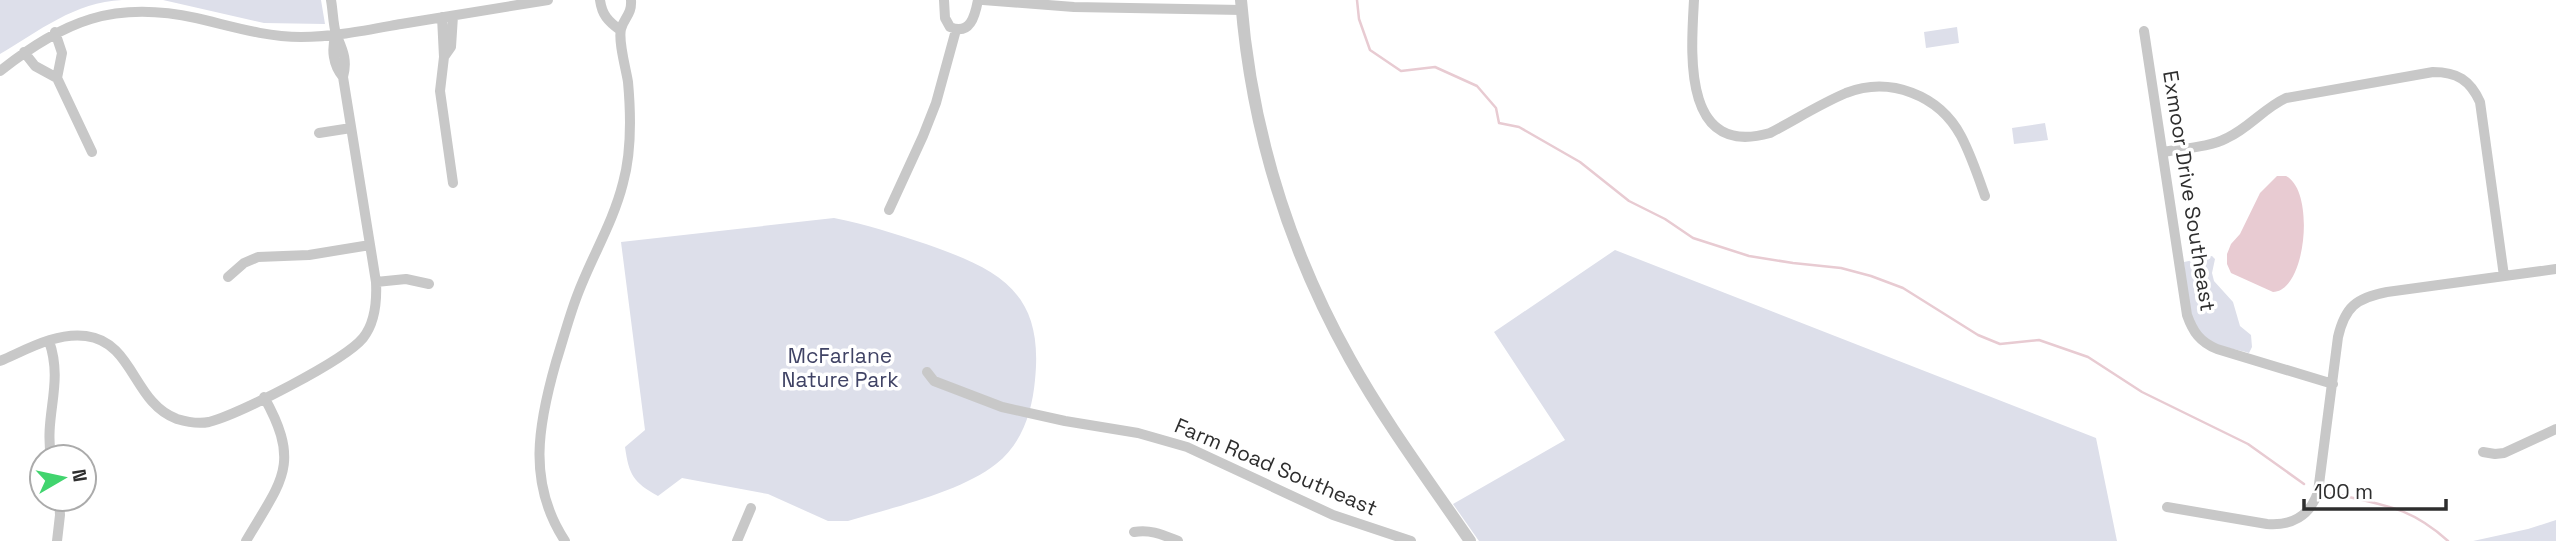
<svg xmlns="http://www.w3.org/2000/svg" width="2556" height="541" font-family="'Space Grotesk',sans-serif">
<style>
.green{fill:#dddfea}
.water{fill:#e8cbd2}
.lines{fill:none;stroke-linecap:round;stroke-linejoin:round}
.stream{stroke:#e8cbd2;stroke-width:2.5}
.minor{stroke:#c8c8c8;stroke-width:10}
.tertiary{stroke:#c8c8c8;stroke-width:12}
.labels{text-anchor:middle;stroke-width:7;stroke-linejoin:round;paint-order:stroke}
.street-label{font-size:21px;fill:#2e2e2e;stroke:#fff}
.park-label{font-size:21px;fill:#404365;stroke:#fff}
</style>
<rect width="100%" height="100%" fill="#fff"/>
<path class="green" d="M0,0H122C75,2 39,31 0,54Z
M163,0H321L325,24L264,23Z
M1957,27L1959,43L1926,48L1924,32Z
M2045,123L2048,140L2014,144L2012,128Z
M834,218C866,224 895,234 926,244C1000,270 1044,292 1035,380C1032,412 1022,444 996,464C961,492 891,508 848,521H828L768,494L682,478L658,496C633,482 629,475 625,447L645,430L621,242Z
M1615,250L2096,438L2117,541H1479L1453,504L1565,440L1494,332Z
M2212,256L2215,259L2212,273L2214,281L2233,302L2240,326L2251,335L2252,347L2249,353C2236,349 2218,347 2207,339C2187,327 2186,283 2184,262Z
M2556,520V541H2473L2528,529Z"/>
<path class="water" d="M2277,176H2286C2316,191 2306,292 2273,292L2231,273L2227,264V254L2231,244L2240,234L2260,193Z"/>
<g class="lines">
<path class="stream" d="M1357,0L1359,19L1370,50L1401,71L1435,67L1477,86L1496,108L1499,123L1519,127L1580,162L1629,201L1665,219L1693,238L1749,256L1793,263L1841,268L1871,276L1903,288L1978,335L2000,344L2039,340L2088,357L2142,392L2248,444L2304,484
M2331,493C2381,505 2408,505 2448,541"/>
<path class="minor" d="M600,0C602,15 608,21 620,30
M944,0L945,18L950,27C970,36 975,16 978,0
M983,0L1074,7L1242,10
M1694,0C1691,54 1682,158 1770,133C1795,120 1820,104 1846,93C1890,76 1939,95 1961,136C1971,155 1978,176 1985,196
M442,17L444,57L440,91L453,183
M2144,31L2187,315C2193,332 2200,342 2217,349L2333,384
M55,32L62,53L57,78
M336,35C331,49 333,65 343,77
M24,52L35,66L57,78L92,152
M444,57L451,47L453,16
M0,71C64,21 113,0 196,18C231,26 265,37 301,37C334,37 368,30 401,24C450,16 499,8 548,0
M319,133L351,128
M2163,152C2184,148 2208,148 2227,138C2249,128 2264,108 2286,98L2433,72C2457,72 2470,80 2480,102L2504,276
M889,210L923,136L936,103L956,30
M228,277L244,263L258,257L309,255L370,245
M376,282L406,279L429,284
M49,341C64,384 44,414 51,457
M0,361C26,350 56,332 86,336C134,342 133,403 177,419C187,422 199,424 209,422C239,414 344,361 363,338C375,323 377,302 376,282L343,77C348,59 342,49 336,34C333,24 333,11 331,0
M927,372L934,381L1002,407L1065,421L1138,433L1187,447L1333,515L1411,541
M2483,452L2495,454L2504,453L2556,429
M2167,507L2267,524C2291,526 2310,516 2318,492L2338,337C2345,307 2356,298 2387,292L2556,269
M1134,532C1151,529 1163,535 1178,541
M57,541L60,515L59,499
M246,541C281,481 302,465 264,397
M565,541C527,483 538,425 556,362C563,340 569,317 577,296C591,258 613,223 623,183C632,151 631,115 628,82C626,69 618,41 621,29C624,17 632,15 631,0
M737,541L751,508"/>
<path class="tertiary" d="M1241,0C1251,127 1288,248 1350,359C1385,422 1429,481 1470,541"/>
</g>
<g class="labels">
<g class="street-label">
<text transform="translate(2189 191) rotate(81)" y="7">Exmoor Drive Southeast</text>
<text transform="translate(1276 467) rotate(23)" y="7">Farm Road Southeast</text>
</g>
<g class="park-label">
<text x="840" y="363">McFarlane<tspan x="840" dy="24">Nature Park</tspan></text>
</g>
</g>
<g transform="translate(63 478) rotate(81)"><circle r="33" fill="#ffffff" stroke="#ababab" stroke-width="2"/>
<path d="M0-5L12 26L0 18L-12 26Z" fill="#41d46e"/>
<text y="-10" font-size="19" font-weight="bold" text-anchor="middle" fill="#2e2e2e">N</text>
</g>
<path d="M2304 499v10h142v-10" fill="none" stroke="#2e2e2e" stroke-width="3.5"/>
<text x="2314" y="499" font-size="21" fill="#2e2e2e" stroke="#ffffff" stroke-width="5" paint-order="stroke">100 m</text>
</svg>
